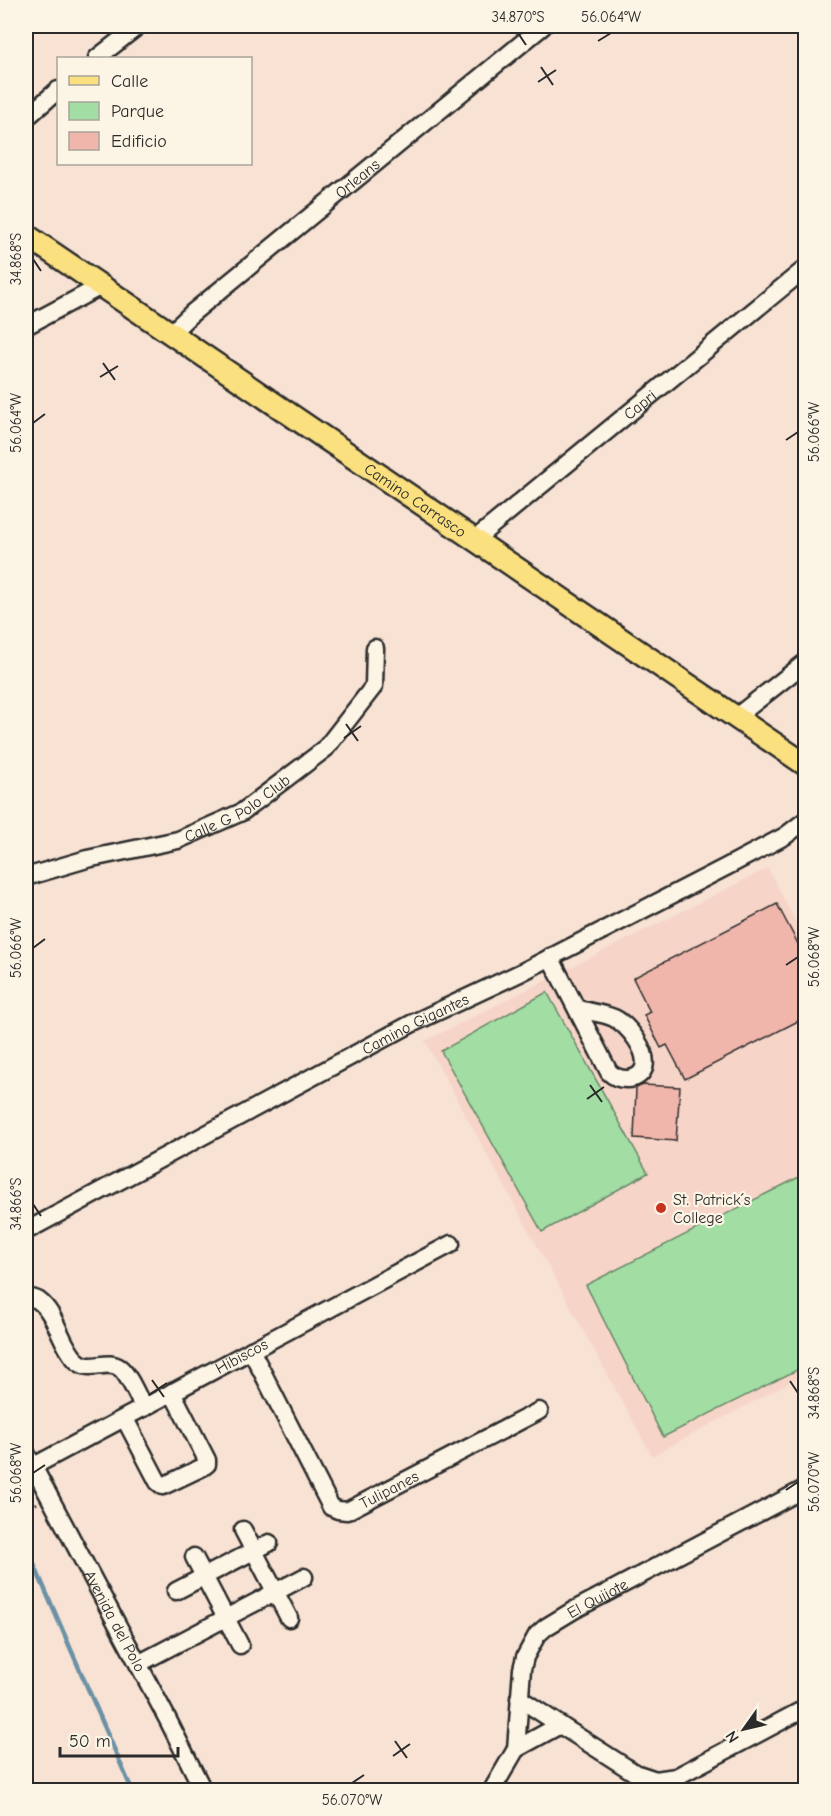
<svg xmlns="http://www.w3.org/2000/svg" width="831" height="1816" font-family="'Comic Neue',sans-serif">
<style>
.built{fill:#f6d5c8}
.green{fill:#a2dda3;stroke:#668467;stroke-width:1.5}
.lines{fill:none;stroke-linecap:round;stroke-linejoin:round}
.stream{stroke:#6b91a5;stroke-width:4.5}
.building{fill:#f0b6ab;stroke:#2b2b2b;stroke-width:1.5}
.minor-casing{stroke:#2b2b2b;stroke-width:21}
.major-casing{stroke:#2b2b2b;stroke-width:26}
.path{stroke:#2b2b2b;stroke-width:3;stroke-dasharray:6 4.5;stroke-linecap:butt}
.minor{stroke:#fcf5e5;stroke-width:16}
.major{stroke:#fbe080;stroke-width:21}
.ticks{fill:none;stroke:#2b2b2b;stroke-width:2}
.poi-dot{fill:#c8321e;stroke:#fcf5e5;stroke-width:2}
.labels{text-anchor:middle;stroke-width:4.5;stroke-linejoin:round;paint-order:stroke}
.street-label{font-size:16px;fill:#2b2b2b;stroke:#fcf5e5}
.poi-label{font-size:16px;fill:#2b2b2b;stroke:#fcf5e5;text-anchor:start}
.neatline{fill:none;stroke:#2b2b2b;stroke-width:2}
.ticks-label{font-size:15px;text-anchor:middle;fill:#2b2b2b}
</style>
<rect width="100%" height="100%" fill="#f8e2d4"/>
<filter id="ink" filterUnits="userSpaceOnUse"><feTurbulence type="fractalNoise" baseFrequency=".0167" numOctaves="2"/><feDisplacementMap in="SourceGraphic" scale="12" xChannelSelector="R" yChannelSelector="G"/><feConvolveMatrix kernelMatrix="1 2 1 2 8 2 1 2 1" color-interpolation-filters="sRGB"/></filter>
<g filter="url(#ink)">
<path class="built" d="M768,868L805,940V1374L652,1456L425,1041Z"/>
<path class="green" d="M547,992L648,1173L542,1232L441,1051Z
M805,1174V1366L663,1437L586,1285Z"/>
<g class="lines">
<path class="stream" d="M26,1546L132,1790"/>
</g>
<path class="building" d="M777,904L806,959V1017L685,1079L667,1045L661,1048L644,1015L650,1012L633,978Z
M643,1085L680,1087L676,1141L634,1138L636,1088Z"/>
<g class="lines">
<g class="minor-casing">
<g id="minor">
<path d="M97,58L138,26"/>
<path d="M26,118L58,90"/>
<path d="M26,326L101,286"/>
<path id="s1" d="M171,333L191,314L543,26"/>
<path id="s2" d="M474,540L806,268"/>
<path d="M736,717L806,662"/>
<path id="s3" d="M26,877L87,859L178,840L242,812L325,749L374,686L375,648"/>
<path d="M550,957L609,1072C618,1081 638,1083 644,1068C649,1051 628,1025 614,1018C603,1013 589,1012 578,1009"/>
<path id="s4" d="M26,1231L411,1024L522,972L726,867L785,836L806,820"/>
<path d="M26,1297C29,1298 36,1298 39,1301C56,1313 61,1345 76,1360C90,1374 106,1358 120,1368C129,1375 138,1398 144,1408"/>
<path id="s5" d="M251,1350L331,1507L338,1510L347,1511L539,1411"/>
<path d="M125,1419L158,1482L163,1486L203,1467L207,1464V1460L172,1392"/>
<path id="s6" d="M26,1453L167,1718L203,1790"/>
<path id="s7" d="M32,1467L451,1244"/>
<path d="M243,1530L289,1618"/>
<path d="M194,1557L240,1645"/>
<path d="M176,1591L269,1543"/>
<path d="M138,1664L304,1577"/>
<path d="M519,1698L560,1725"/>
<path d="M516,1749L560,1725L635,1773L656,1780L676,1777L806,1708"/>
<path id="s8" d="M492,1790L516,1749L522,1669L525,1657L537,1635L546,1627L574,1610L806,1488"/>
</g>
</g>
<g class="major-casing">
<g id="major">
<path id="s9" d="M26,235L806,765"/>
</g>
</g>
<path class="path" d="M26,1510L37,1503"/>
<use href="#minor" class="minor"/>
<use href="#major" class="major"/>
</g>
</g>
<path class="ticks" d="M518,33L526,45M598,41L611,33M541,67L553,85M538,82L556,70M33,259L41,271M103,363L115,380M100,377L118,366M33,423L45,414M786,440L798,432M346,724L358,741M344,738L361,726M33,948L45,939M786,965L798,957M590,1085L602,1102M587,1099L604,1087M33,1204L41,1216M152,1380L164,1397M790,1381L798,1393M149,1395L167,1383M33,1473L45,1465M786,1490L798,1482M395,1741L407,1758M393,1756L410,1744M352,1783L364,1775"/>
<circle class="poi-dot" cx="661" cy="1208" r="6"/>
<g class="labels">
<g class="street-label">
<text dy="6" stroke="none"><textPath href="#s1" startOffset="242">Orleans</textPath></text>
<text dy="6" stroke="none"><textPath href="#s2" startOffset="214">Capri</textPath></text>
<text dy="6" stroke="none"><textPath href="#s9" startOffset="471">Camino Carrasco</textPath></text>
<text dy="6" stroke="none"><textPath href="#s3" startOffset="224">Calle G Polo Club</textPath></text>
<text dy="6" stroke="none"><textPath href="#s4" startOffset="441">Camino Gigantes</textPath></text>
<text dy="6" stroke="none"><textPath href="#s7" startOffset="237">Hibiscos</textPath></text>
<text dy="6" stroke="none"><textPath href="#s5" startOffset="240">Tulipanes</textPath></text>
<text dy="6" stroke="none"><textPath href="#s8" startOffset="236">El Quijote</textPath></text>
<text dy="6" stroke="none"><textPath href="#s6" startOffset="190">Avenida del Polo</textPath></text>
</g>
<g class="poi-label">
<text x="673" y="1205">St. Patrick´s<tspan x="673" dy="18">College</tspan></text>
</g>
</g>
<rect width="831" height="1816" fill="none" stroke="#fcf5e5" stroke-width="66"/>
<rect x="57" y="57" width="195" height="108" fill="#fcf5e5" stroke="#a8a49b" stroke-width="1.5"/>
<rect x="69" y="76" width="30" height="9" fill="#fbe080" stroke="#a8a49b" stroke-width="1.5"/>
<text x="111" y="87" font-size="18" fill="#2b2b2b">Calle</text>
<rect x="69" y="102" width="30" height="18" fill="#a2dda3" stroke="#a8a49b" stroke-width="1.5"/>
<text x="111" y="117" font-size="18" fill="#2b2b2b">Parque</text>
<rect x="69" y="132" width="30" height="18" fill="#f0b6ab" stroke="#a8a49b" stroke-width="1.5"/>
<text x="111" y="147" font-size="18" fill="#2b2b2b">Edificio</text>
<g transform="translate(744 1729) rotate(236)" stroke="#fcf5e5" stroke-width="4.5" paint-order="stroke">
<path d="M0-4.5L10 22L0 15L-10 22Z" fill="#2b2b2b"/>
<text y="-9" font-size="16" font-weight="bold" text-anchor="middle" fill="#2b2b2b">N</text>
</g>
<path d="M60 1747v9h118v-9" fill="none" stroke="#2b2b2b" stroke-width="3"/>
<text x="69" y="1747" font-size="18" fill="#2b2b2b" stroke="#fcf5e5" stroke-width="4.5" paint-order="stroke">50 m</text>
<rect x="33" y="33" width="765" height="1750" class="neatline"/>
<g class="ticks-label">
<text x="518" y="22">34.870°S</text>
<text x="611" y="22">56.064°W</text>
<text transform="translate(16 259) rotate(-90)" y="5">34.868°S</text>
<text transform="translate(16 423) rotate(-90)" y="5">56.064°W</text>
<text transform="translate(814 432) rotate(-90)" y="5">56.066°W</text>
<text transform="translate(16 948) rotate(-90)" y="5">56.066°W</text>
<text transform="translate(814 957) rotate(-90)" y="5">56.068°W</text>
<text transform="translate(16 1204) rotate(-90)" y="5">34.866°S</text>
<text transform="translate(814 1393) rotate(-90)" y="5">34.868°S</text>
<text transform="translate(16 1473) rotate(-90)" y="5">56.068°W</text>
<text transform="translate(814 1482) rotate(-90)" y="5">56.070°W</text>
<text x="352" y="1805">56.070°W</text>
</g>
</svg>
